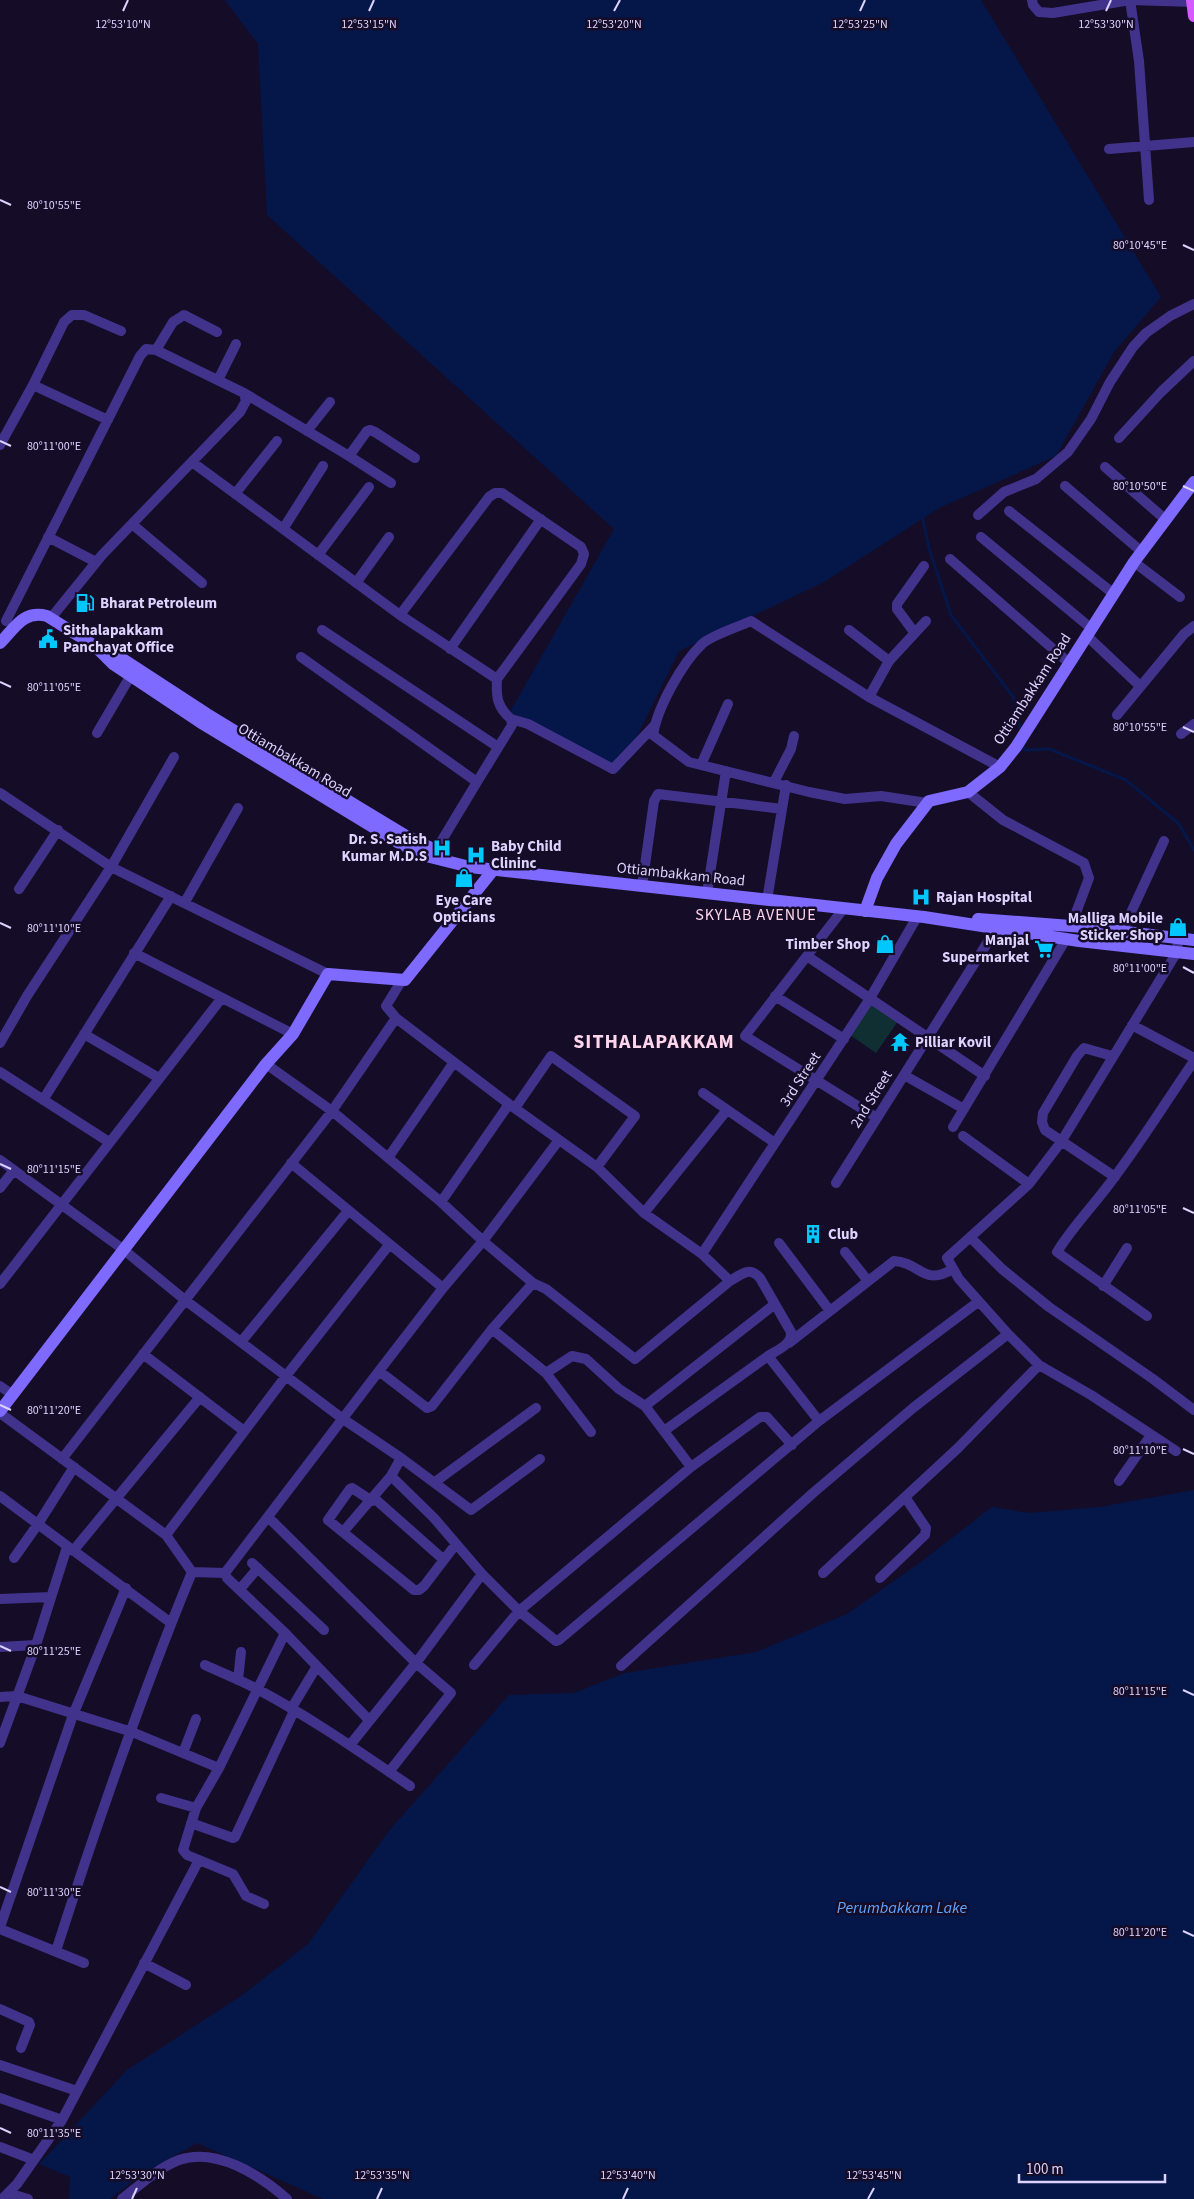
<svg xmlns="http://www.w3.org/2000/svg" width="1194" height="2199" font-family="'Source Sans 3',sans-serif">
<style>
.green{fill:#0f2f32}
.water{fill:#051649}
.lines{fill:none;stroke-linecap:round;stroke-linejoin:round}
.stream{stroke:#051649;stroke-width:3}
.street{stroke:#41338b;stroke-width:10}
.secondary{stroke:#7f6aff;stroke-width:12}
.primary{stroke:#d55aff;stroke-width:12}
.ticks{fill:none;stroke:#ddd3ff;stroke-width:2}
.labels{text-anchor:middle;stroke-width:5;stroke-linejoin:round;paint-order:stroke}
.poi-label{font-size:15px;font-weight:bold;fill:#ddd3ff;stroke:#150d28;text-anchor:start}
.street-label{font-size:15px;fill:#ddd3ff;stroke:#150d28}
.neighbourhood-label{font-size:16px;letter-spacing:1px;fill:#ffd5eb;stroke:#150d28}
.water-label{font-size:16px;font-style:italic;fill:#61a4ff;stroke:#150d28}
.district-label{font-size:20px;font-weight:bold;letter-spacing:1px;fill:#ffd5eb;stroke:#150d28}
.ticks-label{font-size:12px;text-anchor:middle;fill:#ddd3ff;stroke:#150d28;stroke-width:5;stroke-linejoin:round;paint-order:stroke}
</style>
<rect width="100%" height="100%" fill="#150d28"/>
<path class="green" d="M872,1002L898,1021L876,1053L850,1035Z"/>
<path class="water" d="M225,0H981L1161,297L1114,352L1056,456L939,508L824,582L679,651L619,773L510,712L614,529L267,215L258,44Z
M1194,1490V2199H323L197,2143L144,2173L110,2199H69L70,2177L39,2164L127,2070L241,1996L308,1944L388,1832L509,1695L574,1693L625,1673L756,1652L847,1614L918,1564L992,1507L1029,1513L1099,1507Z"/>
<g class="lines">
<path class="stream" d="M922,516L929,548L951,615L1014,698L1021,732
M1023,743L1024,750L1049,749L1126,780L1179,824L1194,850"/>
<path class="street" d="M1032,0L1033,5L1039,12L1053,13L1130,0L1194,2
M1130,0L1139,61L1149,200
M1109,149L1194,142
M156,350L173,322L184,315L217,332
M218,380L236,344
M33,385L108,420
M307,431L330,402
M1119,438L1161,392L1194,361
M0,445L33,385L64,322L72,315H84L121,331
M192,462L400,615L497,679L581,564L584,554L581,547L502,493H495L489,497L400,615
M1105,467L1166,520
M391,483L349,456L367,431L370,430L375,432L415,458
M1065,486L1142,552
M235,494L277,441
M1009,511L1114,594
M978,515L1004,492L1036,479L1068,452L1091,419L1110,382L1133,347L1146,333L1170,316L1194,304
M132,524L202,583
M283,529L323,466
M48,537L96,562
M981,537L1092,629
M318,555L369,487
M950,559L1068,662
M1134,562L1180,597
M356,583L389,537
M51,618L102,555L240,412L246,401L244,393
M6,621L140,356L146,349L156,350L244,393L349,456
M322,630L498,747
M849,630L889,661
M914,632L897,609V604L924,566
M1086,635L1140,686
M450,649L541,519
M301,657L477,782L512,725L511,719C497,707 496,697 497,679
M869,697L889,661L926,621
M1117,715L1184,634L1194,626
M511,719L528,724L613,769L655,725
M97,733L131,675
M1181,734L1194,724
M701,765L728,704
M774,782L791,749L794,736
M968,792L1003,820L1084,863L1089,878L1071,926
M0,793L111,867L328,974
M927,803L881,796L845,799L809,792L689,762L653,735C657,708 682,663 702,644C712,635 738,627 751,621L869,697L1000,767
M436,850L477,782
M642,886L654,801L658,794L782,809
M19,889L58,830
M707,893L726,771
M767,900L786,785
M185,902L238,808
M844,908L745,1036L877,1118
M1122,932L1164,841
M134,953L293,1034
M807,956L985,1076
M775,996L844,1039
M1132,1025L1194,1058
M84,1034L159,1078
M0,1043L27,996L111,867L174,757
M1112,1056L1084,1048L1077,1056L1043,1113L1042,1122L1045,1130L1115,1177
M266,1064L332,1111L441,1202L483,1241L533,1283L546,1289L635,1359L730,1281L702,1254L644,1213L597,1167L509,1104L396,1018L386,1006L402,980
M0,1072L109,1142
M904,1075L964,1109
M703,1093L775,1143
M43,1100L171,896
M515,1108L551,1056L635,1116L597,1167
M953,1127L1066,939
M963,1136L1029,1184
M388,1158L454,1062
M0,1160L124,1250L185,1300L343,1419L401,1458L391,1476L434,1518L482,1574L519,1611L556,1641L559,1640L819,1421L978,1302
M291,1163L443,1288
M836,1183L996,929
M0,1188L14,1170
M441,1202L509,1104
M644,1213L727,1110
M970,1237L1002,1269L1049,1307L1153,1379L1194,1410
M779,1243L830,1311
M845,1252L868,1281
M702,1254L869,1000L917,917
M730,1281C742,1274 749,1266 760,1278L791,1332C792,1345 777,1350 768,1356
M0,1284L221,999
M1103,1286L1127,1248
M1147,1316L1057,1252C1073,1226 1095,1204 1113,1179C1142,1141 1167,1100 1194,1061
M492,1329L546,1373L572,1356L586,1359L619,1389L645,1406L691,1467
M241,1342L348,1211
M789,1343L894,1261C920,1262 923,1287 953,1269
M143,1354L244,1431
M379,1371L423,1405L427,1408L432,1406L492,1329L533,1283
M546,1373L591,1432
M0,1386L13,1395
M645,1406L775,1304
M0,1413L166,1535L192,1572
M664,1431L768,1356L819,1421
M1176,1451L1091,1395L1039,1365L1008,1334L959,1279L947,1258L1029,1184L1061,1142L1177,952L1178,938
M401,1458L471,1510L540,1459
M62,1459L332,1111L396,1018
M1119,1481L1151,1435
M435,1482L536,1408
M0,1496L171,1623
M374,1498L444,1560
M372,1501L352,1488L350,1489L328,1520L414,1590H419L424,1586L456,1544
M268,1517L416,1663L451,1693L389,1772
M343,1532L391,1476
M166,1535L286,1376L389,1245
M73,1551L200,1397
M14,1558L38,1524L74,1467
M252,1563L324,1630
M192,1572L225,1573L227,1578L285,1633L369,1720
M225,1573L379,1371L443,1288L483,1241L559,1140
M823,1573L958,1448L1039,1365
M880,1578L925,1535L926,1528L905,1497
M240,1589L258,1568
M0,1599L51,1597
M0,1647L36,1645
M205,1665C222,1673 240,1680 257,1689C310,1717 360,1752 410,1786
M474,1665L519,1611L691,1467L760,1417H767L792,1445
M621,1666L813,1493L913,1408L1008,1334
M238,1680L241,1652
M0,1697L17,1696L132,1732L219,1768
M291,1709L317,1666
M0,1743L36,1645L67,1547
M350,1745L416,1663L482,1574
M183,1753L196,1719
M161,1798L196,1808
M191,1823L233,1838L235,1837L294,1711
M264,1904L246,1896L233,1874L187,1855L183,1850L196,1808L219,1768L285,1633
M0,1927L73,1715L126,1588
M0,1929L84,1963
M56,1951C97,1823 141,1696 192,1572
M144,1963L186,1985
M0,2009L29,2022L30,2025L21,2048
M0,2065L77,2091
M0,2098L62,2120
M0,2147L34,2160
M8,2193L28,2199
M2,2199L17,2184L62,2120L199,1860
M122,2199C140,2185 158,2168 179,2160C216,2147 260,2175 287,2199"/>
<path class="secondary" d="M0,643C15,628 23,610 47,616L95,646L118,656L207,714L360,808L406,836L439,852
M95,646L113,664L200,722L401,844L430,857L470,867L924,917L1079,941L1194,954
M865,911L877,878L896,844L929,801L968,792L1000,767L1016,747L1134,562L1194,482
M978,919L1084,927L1194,940
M0,1411L266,1064L293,1034L328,974L405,980L494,869"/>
<path class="primary" d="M1192,0L1194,16"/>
</g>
<path class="ticks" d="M123,11L128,0M369,11L374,0M614,11L620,0M860,11L865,0M1106,11L1111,0M0,200L11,205M1183,245L1194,250M0,441L11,446M1183,486L1194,491M0,682L11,687M1183,727L1194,732M0,923L11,928M1183,967L1194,973M0,1164L11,1169M1183,1208L1194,1213M0,1405L11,1410M1183,1449L1194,1454M0,1646L11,1651M1183,1690L1194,1695M0,1887L11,1892M1183,1931L1194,1936M0,2128L11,2133M132,2199L137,2188M377,2199L382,2188M623,2199L628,2188M868,2199L874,2188"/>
<defs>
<g id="fuel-bare" transform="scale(1.5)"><path d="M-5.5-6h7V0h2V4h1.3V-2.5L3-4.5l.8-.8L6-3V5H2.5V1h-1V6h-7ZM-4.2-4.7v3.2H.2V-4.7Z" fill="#00c8fe" stroke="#150d28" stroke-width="2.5" paint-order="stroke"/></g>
<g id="civic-bare" transform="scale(1.5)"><path d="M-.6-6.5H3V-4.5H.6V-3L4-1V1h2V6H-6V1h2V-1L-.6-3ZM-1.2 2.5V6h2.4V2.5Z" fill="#00c8fe" stroke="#150d28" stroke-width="2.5" paint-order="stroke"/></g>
<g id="hospital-bare" transform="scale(1.5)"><path d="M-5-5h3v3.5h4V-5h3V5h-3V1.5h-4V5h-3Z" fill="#00c8fe" stroke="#150d28" stroke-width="2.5" paint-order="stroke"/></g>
<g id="shop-bare" transform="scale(1.5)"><path d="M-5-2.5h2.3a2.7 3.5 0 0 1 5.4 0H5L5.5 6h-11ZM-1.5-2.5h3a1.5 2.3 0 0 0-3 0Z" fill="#00c8fe" stroke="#150d28" stroke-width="2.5" paint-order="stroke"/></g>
<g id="supermarket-bare" transform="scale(1.5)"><path d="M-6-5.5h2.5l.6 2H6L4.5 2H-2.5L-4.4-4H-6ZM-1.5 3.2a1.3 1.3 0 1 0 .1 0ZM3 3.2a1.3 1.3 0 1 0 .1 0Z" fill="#00c8fe" stroke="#150d28" stroke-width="2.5" paint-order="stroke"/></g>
<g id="temple-bare" transform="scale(1.5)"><path d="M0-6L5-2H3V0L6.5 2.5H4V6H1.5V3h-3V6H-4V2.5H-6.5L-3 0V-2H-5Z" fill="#00c8fe" stroke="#150d28" stroke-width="2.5" paint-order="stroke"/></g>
<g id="building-bare" transform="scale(1.5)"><path d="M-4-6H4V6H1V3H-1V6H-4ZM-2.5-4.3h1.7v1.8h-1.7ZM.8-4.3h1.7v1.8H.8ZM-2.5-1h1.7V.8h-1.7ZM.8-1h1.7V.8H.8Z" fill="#00c8fe" stroke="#150d28" stroke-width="2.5" paint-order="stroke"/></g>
</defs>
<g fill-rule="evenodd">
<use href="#fuel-bare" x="85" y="603"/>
<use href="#civic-bare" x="48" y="639"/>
<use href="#hospital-bare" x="442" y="848"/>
<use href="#hospital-bare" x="476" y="855"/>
<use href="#shop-bare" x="464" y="878"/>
<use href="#hospital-bare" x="921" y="897"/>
<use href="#shop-bare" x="1178" y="927"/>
<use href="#shop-bare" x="885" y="944"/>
<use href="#supermarket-bare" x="1044" y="949"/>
<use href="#temple-bare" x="900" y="1042"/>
<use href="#building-bare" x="813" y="1234"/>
</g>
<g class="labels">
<g class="poi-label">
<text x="100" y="608">Bharat Petroleum</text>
<text x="63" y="635">Sithalapakkam<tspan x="63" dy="17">Panchayat Office</tspan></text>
<text x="427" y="844" text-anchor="end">Dr. S. Satish<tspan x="427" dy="17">Kumar M.D.S</tspan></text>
<text x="491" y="851">Baby Child<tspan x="491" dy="17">Clininc</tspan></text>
<text x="936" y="902">Rajan Hospital</text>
<text x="464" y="905" text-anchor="middle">Eye Care<tspan x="464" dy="17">Opticians</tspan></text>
<text x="1163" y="923" text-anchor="end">Malliga Mobile<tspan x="1163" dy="17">Sticker Shop</tspan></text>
<text x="1029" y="945" text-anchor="end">Manjal<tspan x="1029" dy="17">Supermarket</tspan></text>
<text x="870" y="949" text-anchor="end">Timber Shop</text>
<text x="915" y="1047">Pilliar Kovil</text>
<text x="828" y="1239">Club</text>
</g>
<g class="street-label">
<text transform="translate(1032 689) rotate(-57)" y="5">Ottiambakkam Road</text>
<text transform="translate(295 760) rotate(31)" y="5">Ottiambakkam Road</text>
<text transform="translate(681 874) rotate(6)" y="5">Ottiambakkam Road</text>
<text transform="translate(800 1079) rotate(-57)" y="5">3rd Street</text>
<text transform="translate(871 1099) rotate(-58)" y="5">2nd Street</text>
</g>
<g class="neighbourhood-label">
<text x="756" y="920">SKYLAB AVENUE</text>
</g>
<g class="water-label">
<text x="902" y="1913">Perumbakkam Lake</text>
</g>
<g class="district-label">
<text x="654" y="1048">SITHALAPAKKAM</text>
</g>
</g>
<g class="ticks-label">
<text x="123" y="28">12°53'10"N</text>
<text x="369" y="28">12°53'15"N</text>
<text x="614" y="28">12°53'20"N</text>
<text x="860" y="28">12°53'25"N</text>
<text x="1106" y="28">12°53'30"N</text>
<text x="54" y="209">80°10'55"E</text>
<text x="1140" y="249">80°10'45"E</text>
<text x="54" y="450">80°11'00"E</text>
<text x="1140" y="490">80°10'50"E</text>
<text x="54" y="691">80°11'05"E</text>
<text x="1140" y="731">80°10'55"E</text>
<text x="54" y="932">80°11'10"E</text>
<text x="1140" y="972">80°11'00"E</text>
<text x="54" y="1173">80°11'15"E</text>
<text x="1140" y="1213">80°11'05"E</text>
<text x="54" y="1414">80°11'20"E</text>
<text x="1140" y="1454">80°11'10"E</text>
<text x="54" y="1655">80°11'25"E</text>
<text x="1140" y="1695">80°11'15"E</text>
<text x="54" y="1896">80°11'30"E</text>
<text x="1140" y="1936">80°11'20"E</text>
<text x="54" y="2137">80°11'35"E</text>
<text x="137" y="2179">12°53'30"N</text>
<text x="382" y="2179">12°53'35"N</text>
<text x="628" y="2179">12°53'40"N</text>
<text x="874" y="2179">12°53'45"N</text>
</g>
<path d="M1019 2174v8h146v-8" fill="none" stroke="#ddd3ff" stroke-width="2.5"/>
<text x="1026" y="2174" font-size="15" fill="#ddd3ff" stroke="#150d28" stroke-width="4" paint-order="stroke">100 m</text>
</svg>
